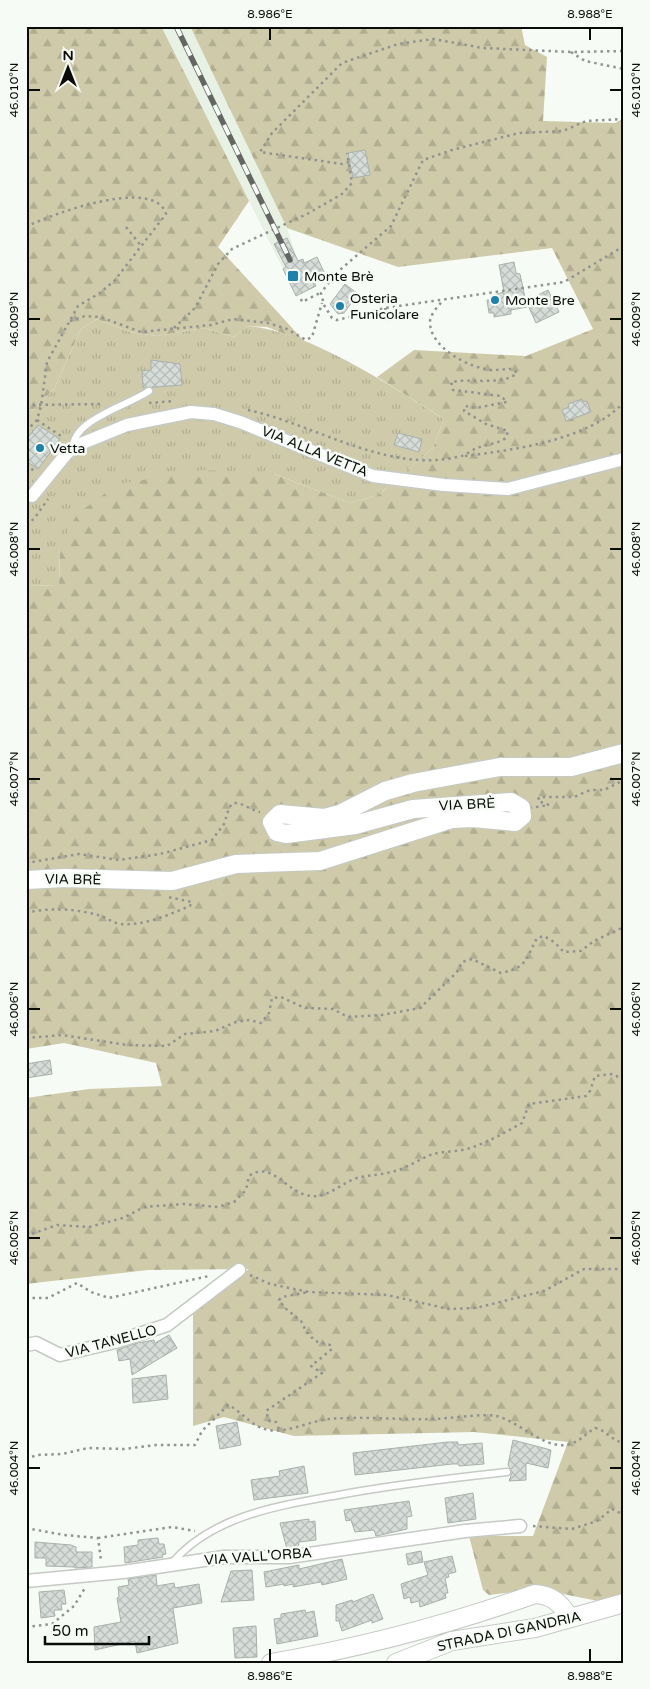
<svg xmlns="http://www.w3.org/2000/svg" width="650" height="1689" font-family="'Varela Round',sans-serif">
<style>
.built{fill:#e7f1e4}
.grass{fill:url(#grass-tufts)}
.forest{fill:url(#forest-firs)}
.building{fill:url(#building-cross-hatch);stroke:#a9b0ab}
.lines{fill:none;stroke-linecap:round;stroke-linejoin:round}
.lane-casing{stroke:#c5cac4;stroke-width:9}
.street-casing{stroke:#c5cac4;stroke-width:15}
.secondary-casing{stroke:#c5cac4;stroke-width:20}
.path{stroke:#90938f;stroke-width:2.5;stroke-dasharray:2.5 4;stroke-linecap:butt}
.lane{stroke:#fff;stroke-width:6}
.street{stroke:#fff;stroke-width:12}
.secondary{stroke:#fff;stroke-width:18}
.rail-casing{stroke:#636662;stroke-width:5.5}
.rail{stroke:#f6fbf5;stroke-width:4;stroke-dasharray:11;stroke-linecap:butt}
.ticks{fill:none;stroke:#0a0c0a;stroke-width:2}
.poi-dot{fill:#1c81ab;stroke:#f6fbf5;stroke-width:2}
.labels{text-anchor:middle;stroke-width:5;stroke-linejoin:round;paint-order:stroke}
.poi-label{font-size:14px;fill:#0a0c0a;stroke:#f6fbf5;text-anchor:start}
.street-label{font-size:14px;fill:#0a0c0a;stroke:#f6fbf5}
.neatline{fill:none;stroke:#0a0c0a;stroke-width:2}
.ticks-label{font-size:12px;text-anchor:middle;fill:#0a0c0a}
</style>
<defs>
<pattern id="grass-tufts" width="24" height="20" patternUnits="userSpaceOnUse" patternTransform="scale(1.25)"><rect width="24" height="20" fill="#cfcbaa"/><path d="M3 7l-1-3M5 7V3M7 7l1-3M15 17l-1-3M17 17v-4M19 17l1-3" fill="none" stroke="#b0ad91"/></pattern>
<pattern id="forest-firs" width="22" height="20" patternUnits="userSpaceOnUse" patternTransform="scale(1.25)"><rect width="22" height="20" fill="#cfcbaa"/><path d="M5 1l3.5 6h-7zM16 11l3.5 6h-7z" fill="#b0ad91"/></pattern>
<pattern id="building-cross-hatch" width="8" height="8" patternUnits="userSpaceOnUse" patternTransform="scale(1.25)"><rect width="8" height="8" fill="#d6ddd9"/><path d="M0 0l8 8M0 8l8-8" fill="none" stroke="#b6bcb9"/></pattern>
</defs>
<rect width="100%" height="100%" fill="#f6fbf5"/>
<path class="built" d="M161,26H190L287,228L298,261L283,269Z"/>
<path class="grass" d="M97,319L130,332L157,336L204,328L234,337L247,326C308,330 393,387 444,419L433,448L378,495L350,503L274,474L60,546L59,585L26,586V417L54,389L81,329Z"/>
<path class="forest" d="M26,26H161L249,201L218,247L305,342L267,327L247,326L234,337L204,328L157,336L130,332L97,319L81,329L54,389L26,417Z
M190,26H521L525,45L547,57L543,121L615,123L624,118V1595L598,1601L538,1589L489,1595L483,1590L469,1536H533L568,1442L474,1432L294,1436L224,1417L193,1426V1309L249,1269L148,1270L26,1284V1098L89,1089L162,1086L156,1063L64,1043L26,1049V586L59,585L60,546L77,514L118,484L203,470L274,474L350,503L378,495L433,448L444,419L377,377L414,350L526,356L593,329L552,248L398,267L287,228Z"/>
<path class="building" d="M365,150L370,175L353,178L348,153Z
M287,238L298,261L303,259L304,263L317,257L324,272L321,274L323,278L314,282L316,286L296,296L283,269L286,267L274,244Z
M514,262L516,273L520,274L527,307L511,310V314L494,317V313H489L487,300H492L491,296L504,292L499,265Z
M345,284L358,294L344,313L338,314L330,304Z
M548,290L559,312L536,323L526,301Z
M151,360L180,364L182,385L143,388L142,371L151,370Z
M582,399L583,402L587,401L591,412L566,421L562,410L569,407L568,404Z
M38,425L60,439L38,469L26,461V440Z
M398,433L422,439L419,452L394,445Z
M50,1060L52,1074L26,1078V1064Z
M169,1335L177,1348L132,1375L130,1359L119,1361L117,1350L137,1343L154,1340L155,1343Z
M166,1375L168,1399L133,1403L132,1379Z
M237,1422L241,1445L220,1449L216,1426Z
M513,1440L551,1450L548,1468L526,1463V1480L509,1481L512,1472L508,1465Z
M448,1442H458V1445L482,1443L484,1464L459,1466V1464H452L355,1475L353,1453Z
M304,1466L308,1493L254,1500L251,1480L280,1476L279,1471Z
M473,1493L476,1519L448,1523L445,1498Z
M409,1501L412,1516L407,1517V1529L376,1536L374,1530L355,1532L351,1520L346,1521L344,1510Z
M309,1519V1522L315,1521L316,1540L299,1542L298,1547L287,1549L280,1523Z
M158,1538L159,1544H164L166,1554L162,1555L163,1557L125,1563L124,1547L138,1545V1540Z
M35,1542L71,1545L76,1547V1552H92V1567L75,1568V1567L46,1566V1558H35Z
M421,1551L423,1562L408,1565L406,1554Z
M452,1556L456,1572L448,1574L449,1577L445,1578L448,1593H445L446,1598L420,1607L419,1601L411,1603L410,1597L404,1599L401,1584L428,1575L424,1562Z
M342,1559L347,1579L322,1585L321,1582L293,1587V1584L284,1586V1584L266,1587L264,1572L299,1565V1569Z
M252,1570L254,1600L221,1602L231,1571Z
M156,1575L157,1586L174,1583L175,1588L199,1584L202,1603L173,1608L178,1643L137,1653L135,1641L95,1650L94,1627L121,1622L117,1598L119,1597L118,1587L129,1585L128,1579Z
M64,1590L66,1604H61L62,1610H54L55,1616L41,1618L39,1592Z
M373,1594L383,1619L372,1623V1620L342,1631L339,1621H336V1605L352,1600L353,1602Z
M305,1610L306,1613L314,1611L318,1636L277,1644L274,1619L281,1618V1614Z
M256,1626L257,1657L235,1658L233,1628Z"/>
<g class="lines">
<g class="lane-casing">
<path id="lane" d="M73,448C72,420 129,405 149,391
M171,1564C213,1514 283,1505 344,1494C398,1484 452,1478 507,1472"/>
</g>
<g class="street-casing">
<path id="street" d="M32,496L67,453L78,445L127,425L191,412L214,414L240,422L373,476L444,485L508,489L624,459
M26,1345L36,1343L60,1355L115,1342L167,1325L239,1270
M26,1581L123,1572L224,1557H289L465,1531L520,1526"/>
</g>
<g class="secondary-casing">
<path id="secondary" d="M26,880L64,878L172,881L236,864L320,861L452,819L473,818L515,822L522,816L521,808L511,802L413,809L355,825L286,834L277,832L272,822L280,814L324,818L340,814L385,791L413,783L500,767H571L624,753
M271,1663C360,1648 450,1624 535,1594C553,1595 561,1604 570,1618
M396,1663L452,1641L535,1628L624,1603"/>
</g>
<path class="path" d="M571,52L585,61L624,69
M624,119L586,121L563,131L519,133L452,150L423,160L391,226L334,275L321,293L324,305L332,318L337,320L385,308L564,282L624,246
M349,162L342,164L260,152L272,133L342,63L398,44L433,39L483,48L571,52L624,51
M26,227C51,214 155,176 166,214L115,280L100,293L78,306L47,362L41,406L37,420L26,431
M126,227L142,247
M301,299L302,302L320,293
M385,308L388,321
M70,321L85,316L100,317L141,332L211,325L233,319L268,323L287,329L306,340L312,337L322,303
M174,328L195,308L218,264L232,249L307,214L342,194L352,183L347,153
M149,403L174,401
M26,405L102,404
M248,410C317,425 390,475 461,456C466,455 472,450 477,448C487,444 497,444 506,438L508,431L486,424L464,411L465,406L476,408L507,402L501,396L453,390L451,382C469,378 503,386 517,373L513,369C506,369 500,370 493,370C471,369 432,349 430,324C429,315 438,307 443,300
M37,420L64,438
M465,456C513,450 590,440 624,402
M26,465L36,472
M26,524L34,519L48,499
M549,805L538,801L539,797H574L590,790H604L624,780
M536,807L549,805
M26,863L79,854L119,860L160,854L212,840L224,824L229,808L233,803C245,803 250,810 260,812
M26,913C49,907 76,909 98,915C106,917 113,923 120,924C144,926 168,915 190,906L192,902L168,897
M26,1038L62,1035L127,1045L167,1046L185,1034L215,1031L236,1022L249,1020L261,1023L269,1013L272,998L281,997L305,1008L333,1009L348,1017L382,1015L420,1008L457,972L462,962L472,959L501,973C527,967 525,961 537,938L544,936L554,942L564,952L581,951L594,941L624,927
M26,1236L57,1225L89,1227L123,1218L144,1207L184,1204L218,1207L234,1202L246,1190L249,1176C276,1157 289,1204 323,1195C335,1191 345,1182 357,1178C368,1175 380,1175 391,1172C406,1169 419,1159 433,1154C444,1151 456,1152 467,1149C487,1143 504,1133 522,1123L529,1104L586,1096L590,1091L595,1076L613,1074L624,1080
M250,1275L270,1284L309,1292L387,1295L449,1309L476,1308L544,1291L584,1269H624
M26,1298H48L77,1283L91,1292L109,1298L209,1276
M279,1429L276,1422L269,1421L266,1411L322,1373L311,1366L332,1349L330,1345L315,1341L306,1331L301,1321L285,1308L279,1300L282,1297L308,1292
M26,1459L37,1455L62,1454L88,1448L124,1449L156,1445H195L202,1431L228,1405C242,1411 252,1428 269,1430C288,1433 310,1421 329,1419C362,1416 399,1420 432,1419C448,1419 483,1413 496,1416C520,1421 548,1454 573,1443C581,1440 587,1433 595,1428C606,1430 612,1441 624,1443
M533,1526L572,1529L597,1521L612,1509L624,1515
M26,1528L64,1535L98,1538L101,1560
M98,1538L172,1527L195,1531
M26,1627L52,1624L74,1606L85,1588"/>
<use href="#lane" class="lane"/>
<use href="#street" class="street"/>
<use href="#secondary" class="secondary"/>
<g class="rail-casing">
<path id="rail" d="M176,26L290,260"/>
</g>
<use href="#rail" class="rail"/>
</g>
<path class="ticks" d="M270,28V40M590,28V40M28,90H40M610,90H622M28,319H40M610,319H622M28,549H40M610,549H622M28,779H40M610,779H622M28,1009H40M610,1009H622M28,1238H40M610,1238H622M28,1468H40M610,1468H622M270,1649V1662M590,1649V1662"/>
<g class="poi-dot">
<rect x="287" y="270" width="12" height="12" rx="2.5"/>
<circle cx="495" cy="300" r="5"/>
<circle cx="340" cy="306" r="5"/>
<circle cx="40" cy="448" r="5"/>
</g>
<g class="labels">
<g class="poi-label">
<text x="304" y="281">Monte Brè</text>
<text x="350" y="303">Osteria<tspan x="350" dy="16">Funicolare</tspan></text>
<text x="505" y="305">Monte Bre</text>
<text x="50" y="453">Vetta</text>
</g>
<g class="street-label">
<text transform="translate(315 451) rotate(22)" y="5">VIA ALLA VETTA</text>
<text transform="translate(467 804) rotate(-3)" y="5">VIA BRÈ</text>
<text transform="translate(73 879) rotate(1)" y="5">VIA BRÈ</text>
<text transform="translate(111 1341) rotate(-15)" y="5">VIA TANELLO</text>
<text transform="translate(258 1556) rotate(-4)" y="5">VIA VALL'ORBA</text>
<text transform="translate(509 1631) rotate(-12)" y="5">STRADA DI GANDRIA</text>
</g>
</g>
<rect width="650" height="1689" fill="none" stroke="#f6fbf5" stroke-width="55"/>
<g transform="translate(68 68)" stroke="#f6fbf5" stroke-width="4" paint-order="stroke">
<path d="M0-4L9 19L0 12L-9 19Z" fill="#0a0c0a"/>
<text y="-8" font-size="14" font-weight="bold" text-anchor="middle" fill="#0a0c0a">N</text>
</g>
<path d="M45 1636v8h104v-8" fill="none" stroke="#0a0c0a" stroke-width="2.5"/>
<text x="52" y="1636" font-size="15" fill="#0a0c0a" stroke="#f6fbf5" stroke-width="4" paint-order="stroke">50 m</text>
<rect x="28" y="28" width="594" height="1634" class="neatline"/>
<g class="ticks-label">
<text x="270" y="18">8.986°E</text>
<text x="590" y="18">8.988°E</text>
<text transform="translate(14 90) rotate(-90)" y="4">46.010°N</text>
<text transform="translate(636 90) rotate(-90)" y="4">46.010°N</text>
<text transform="translate(14 319) rotate(-90)" y="4">46.009°N</text>
<text transform="translate(636 319) rotate(-90)" y="4">46.009°N</text>
<text transform="translate(14 549) rotate(-90)" y="4">46.008°N</text>
<text transform="translate(636 549) rotate(-90)" y="4">46.008°N</text>
<text transform="translate(14 779) rotate(-90)" y="4">46.007°N</text>
<text transform="translate(636 779) rotate(-90)" y="4">46.007°N</text>
<text transform="translate(14 1009) rotate(-90)" y="4">46.006°N</text>
<text transform="translate(636 1009) rotate(-90)" y="4">46.006°N</text>
<text transform="translate(14 1238) rotate(-90)" y="4">46.005°N</text>
<text transform="translate(636 1238) rotate(-90)" y="4">46.005°N</text>
<text transform="translate(14 1468) rotate(-90)" y="4">46.004°N</text>
<text transform="translate(636 1468) rotate(-90)" y="4">46.004°N</text>
<text x="270" y="1680">8.986°E</text>
<text x="590" y="1680">8.988°E</text>
</g>
</svg>
